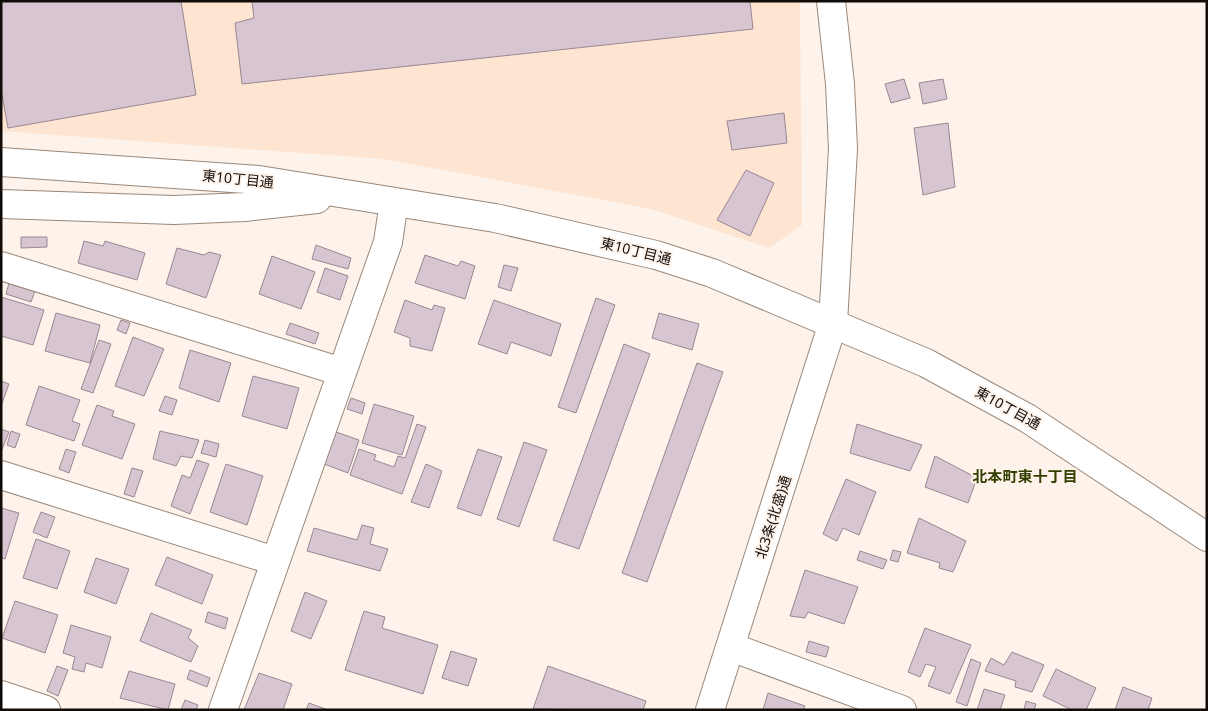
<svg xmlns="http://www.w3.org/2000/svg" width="1208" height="711" font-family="'Noto Sans','Noto Sans JP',sans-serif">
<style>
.built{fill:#fee5d2}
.building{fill:#d8c5d2;stroke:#998793}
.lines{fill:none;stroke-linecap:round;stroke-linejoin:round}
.minor-casing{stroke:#99887b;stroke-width:30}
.minor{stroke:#fff;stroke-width:28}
.labels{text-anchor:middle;stroke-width:4;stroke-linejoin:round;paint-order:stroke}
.street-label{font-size:14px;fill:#120c08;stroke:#fef3ea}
.neighbourhood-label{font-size:15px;font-weight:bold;fill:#333e01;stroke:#fef3ea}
</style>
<rect width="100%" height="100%" fill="#fef3ea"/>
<path class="built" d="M1,1H800L802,225L769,248L651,209L384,159L1,131Z"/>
<path class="building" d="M1,1H181L196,95L8,128L1,89Z
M252,1H750L753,29L242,84L235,23L254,18Z
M904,79L910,98L891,103L885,84Z
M943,79L947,99L923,104L919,83Z
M784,113L787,143L732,150L727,121Z
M948,123L955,187L923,195L914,128Z
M746,170L774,183L750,236L717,220Z
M21,237H47V247L21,248Z
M84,241L103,246L105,241L145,253L137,280L78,263Z
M316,245L351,258L348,269L312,259Z
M177,248L204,255L209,252L221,255L206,298L166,284Z
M425,255L458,266L461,261L475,266L465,299L415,283Z
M272,256L315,272L301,309L259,294Z
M504,265L518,268L511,291L498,287Z
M325,268L348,276L340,300L317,292Z
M9,283L35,291L31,302L6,294Z
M1,297L44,310L33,345L1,336Z
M596,298L615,305L576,413L558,407Z
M405,300L432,310L434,305L445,308L432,351L410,346V338L394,332Z
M494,300L561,324L551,356L511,342L507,354L478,344Z
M56,313L100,325L90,363L45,351Z
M659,313L699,324L692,350L652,338Z
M121,320L130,323L126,334L117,330Z
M290,323L319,333L315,344L286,334Z
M133,337L164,349L144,396L115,386Z
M99,340L111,344L93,393L81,389Z
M624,344L650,354L579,549L553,540Z
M190,350L231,363L219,402L179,388Z
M697,363L723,372L647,582L622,573Z
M253,376L299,388L287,429L242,416Z
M1,381L9,384L1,406Z
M39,386L80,400L72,421L80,424L74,441L26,425Z
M165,396L177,400L172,415L159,411Z
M351,398L365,403L362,414L347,409Z
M374,404L414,416L402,455L362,443Z
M97,405L114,411L112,416L135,424L122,459L82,445Z
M417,424L426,427L402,494L350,475L359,449L376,455L374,460L394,467L398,456L405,458Z
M857,424L922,445L910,471L850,453Z
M1,429L9,432L1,452Z
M11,431L20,434L15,448L7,445Z
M160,431L199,440L192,458L181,456L176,466L153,459Z
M336,432L359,440L348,473L324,464Z
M205,440L219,444L216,457L201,453Z
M524,442L547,450L519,527L497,519Z
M66,449L76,452L69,473L59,469Z
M478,449L502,457L481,516L457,508Z
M935,456L977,478L968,503L925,487Z
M197,460L209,464L190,514L171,506L182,475L190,478Z
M226,464L263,476L247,525L210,512Z
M426,464L442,471L429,508L411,502Z
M132,468L143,471L134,497L124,494Z
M846,479L876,492L859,535L843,528L837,541L823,534Z
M1,508L19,513L5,559L1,558Z
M41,512L55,517L47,538L33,532Z
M919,518L966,541L953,572L939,568L940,563L907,553Z
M362,525L374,528L370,544L388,549L380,571L307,551L314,528L357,540Z
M36,539L70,551L57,589L23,578Z
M893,550L901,552L898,562L890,560Z
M860,551L887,560L883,569L857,560Z
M167,557L213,575L202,604L155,585Z
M96,558L129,569L116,604L84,592Z
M805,570L858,587L844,624L808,612L805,618L790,616Z
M305,592L327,601L311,639L291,631Z
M15,601L58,615L45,653L2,638Z
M364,611L385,617L382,628L438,645L423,694L345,670Z
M208,612L228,618L225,629L205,622Z
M151,613L192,630L188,638L198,646L191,662L140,641Z
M71,625L111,637L102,668L86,663L84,672L72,669L75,657L63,653Z
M925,628L971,645L950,694L928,686L936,667L926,664L920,677L908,672Z
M809,641L829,647L826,657L806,652Z
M451,651L477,659L468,686L442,678Z
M1012,652L1044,665L1032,692L1015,687L1016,681L985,671L991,658L1004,665Z
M971,659L981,663L967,706L956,702Z
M57,666L68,670L58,696L47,691Z
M548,666L646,701L643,710L533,709Z
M1056,669L1096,688L1086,710H1072L1043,696Z
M190,670L210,678L207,687L187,679Z
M129,671L175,684L168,710L120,698Z
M259,673L292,684L283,710H244Z
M1123,687L1152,698L1148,710H1115Z
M984,689L1005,695L1000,710H977Z
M768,693L805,706L803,710H763Z
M185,700L198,705L196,710H181Z
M1026,701L1036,704L1034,710H1024Z
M309,703L328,710H306Z"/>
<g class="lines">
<g class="minor-casing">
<path id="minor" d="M1,162L259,180L495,218L656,255L712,273L926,363L1027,418L1207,537
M1,204L174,210L245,207L317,199
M1,266L342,372
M1,475L275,561
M731,647L902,710
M1,695L46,710
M223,710L388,242L394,202
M710,710L833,323L843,149L840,84L831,1"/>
</g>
<use href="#minor" class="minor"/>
</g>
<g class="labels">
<g class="street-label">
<text transform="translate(238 179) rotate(6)" y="5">東10丁目通</text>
<text transform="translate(636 251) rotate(14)" y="5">東10丁目通</text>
<text transform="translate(1008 408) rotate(29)" y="5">東10丁目通</text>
<text transform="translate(773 517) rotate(-72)" y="5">北3条(北盛)通</text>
</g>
<g class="neighbourhood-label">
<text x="1025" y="482">北本町東十丁目</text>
</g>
</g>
<rect width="1208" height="711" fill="none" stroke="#120c08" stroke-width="5"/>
</svg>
